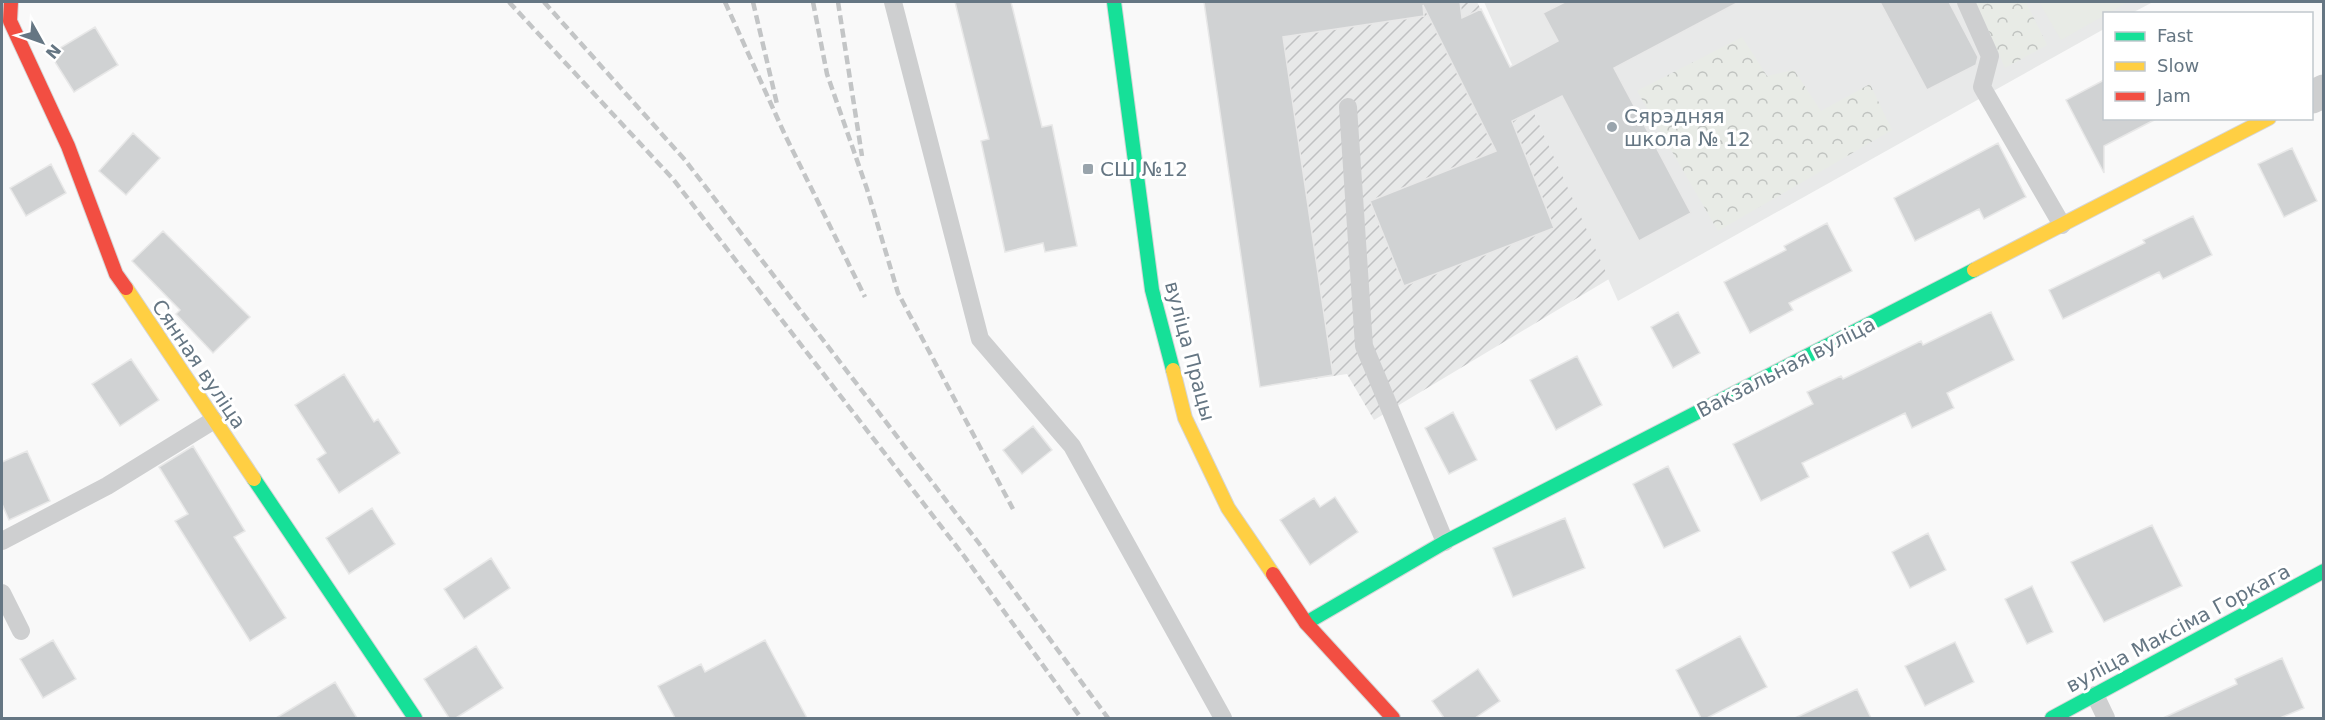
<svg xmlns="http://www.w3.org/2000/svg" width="2325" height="720" font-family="'DejaVu Sans',sans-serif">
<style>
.built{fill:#e8e9e9}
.industrial{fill:url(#industrial-furrows)}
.forest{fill:url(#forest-crowns)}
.pitch{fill:#e8ebe6}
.building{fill:#d0d2d3;stroke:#e8e8e8;stroke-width:1.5}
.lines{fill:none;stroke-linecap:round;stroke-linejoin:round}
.fast-casing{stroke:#d5d6d7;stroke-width:16}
.slow-casing{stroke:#d5d6d7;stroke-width:16}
.jam-casing{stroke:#d5d6d7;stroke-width:16}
.lane{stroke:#cecfd0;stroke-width:18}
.street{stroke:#cecfd0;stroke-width:33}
.fast{stroke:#16e098;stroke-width:14}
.slow{stroke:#ffcf43;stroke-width:14}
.jam{stroke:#f24e42;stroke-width:14}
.rail{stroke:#c3c5c6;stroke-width:4.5;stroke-dasharray:9 4.5;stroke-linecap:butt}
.poi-dot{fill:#99a4ac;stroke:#fff;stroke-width:2}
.labels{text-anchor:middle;stroke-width:6;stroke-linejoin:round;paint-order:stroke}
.poi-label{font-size:20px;fill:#657683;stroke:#fff;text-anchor:start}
.street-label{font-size:20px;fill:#657683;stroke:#fff}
</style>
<defs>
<pattern id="industrial-furrows" width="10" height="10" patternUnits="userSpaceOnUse" patternTransform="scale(1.5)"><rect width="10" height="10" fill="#e8e9e9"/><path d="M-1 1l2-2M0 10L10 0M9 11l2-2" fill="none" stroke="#c0c1c2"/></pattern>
<pattern id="forest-crowns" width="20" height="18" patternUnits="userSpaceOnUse" patternTransform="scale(1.5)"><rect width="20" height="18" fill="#e8ebe6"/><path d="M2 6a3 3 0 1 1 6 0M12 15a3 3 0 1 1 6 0" fill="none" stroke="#c0c3c0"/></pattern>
</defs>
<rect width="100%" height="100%" fill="#f9f9f9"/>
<path class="built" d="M1484,2H2153L2132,13L2104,14V29L1618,301Z"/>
<path class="industrial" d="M1204,2H1477L1533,111L1609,279L1374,420L1347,374L1260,387Z"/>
<path class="forest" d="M1976,2H2026L2047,45L2005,68Z
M1742,37L1767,76L1794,70L1821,111L1870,84L1892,130L1718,231L1637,91Z"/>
<path class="pitch" d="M2039,2H2128L2061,40Z"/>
<path class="building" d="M955,2H1011L1042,127L1052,125L1077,246L1045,252L1043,243L1005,252L981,141L989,139Z
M1204,2H1460L1462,18L1481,9L1510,67L1558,41L1543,13L1565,2H1739L1614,68L1691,213L1639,241L1562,96L1512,121L1554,228L1404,286L1370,201L1496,151L1423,5L1424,16L1283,37L1333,375L1260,387Z
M1880,2H1949L1978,57L1976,65L1927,90Z
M95,27L118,65L74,92L50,54Z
M2104,80V118H2158L2104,146V173L2066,100Z
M133,133L160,158L126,195L99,171Z
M1998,143L2026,197L1984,219L1979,209L1915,241L1894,198Z
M2292,148L2317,201L2284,217L2258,164Z
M51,164L66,193L26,216L10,188Z
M2193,216L2212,255L2163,279L2159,272L2063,319L2049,290L2145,243L2143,240Z
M1827,223L1852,271L1789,303L1793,310L1750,333L1724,282L1786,250L1784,246Z
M163,231L250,317L213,353L176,314L180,310L132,261Z
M1678,312L1700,353L1673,368L1651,327Z
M1991,312L2014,360L1947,393L1954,408L1912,428L1905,413L1802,463L1809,477L1761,501L1733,444L1813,404L1807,392L1841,376L1843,379L1921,341L1923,345Z
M1577,356L1602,405L1556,430L1530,380Z
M131,359L159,400L120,426L92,384Z
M344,374L374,422L378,419L400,453L339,493L317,459L326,453L295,405Z
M1453,412L1477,460L1449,474L1425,428Z
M1033,426L1052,450L1022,474L1003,450Z
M193,446L245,531L234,537L286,618L250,641L175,521L188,514L159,467Z
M27,451L50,501L9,520L2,504V462Z
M1668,466L1700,531L1664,548L1633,484Z
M1335,497L1358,532L1310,565L1280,520L1314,498L1320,507Z
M372,508L395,544L349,574L326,538Z
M1565,518L1585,568L1513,597L1493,548Z
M2152,525L2182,586L2104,622L2071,562Z
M1928,533L1946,570L1910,588L1892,552Z
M491,558L510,588L464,619L444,589Z
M2032,586L2053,632L2027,644L2005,599Z
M1740,636L1767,687L1707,718H1701L1676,670Z
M53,640L76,679L43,698L20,659Z
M765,640L807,718H675L658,686L701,664L705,672Z
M1955,642L1974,682L1925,706L1905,666Z
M476,646L503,688L456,718H449L424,679Z
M2282,658L2304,708L2280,718H2163L2237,684L2235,679Z
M1478,669L1500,701L1475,718H1444L1432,701Z
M335,682L357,718H276Z
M1857,689L1871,718H1795Z"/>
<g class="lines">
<g class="fast-casing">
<path id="fast" d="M1114,2L1152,290L1173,370
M254,479L415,718
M1306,623L1445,542L1974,270
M2052,718L2324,571"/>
</g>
<g class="slow-casing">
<path id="slow" d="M1974,270L2269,118
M126,288L254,479
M1173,370L1185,418L1228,508L1273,574"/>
</g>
<g class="jam-casing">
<path id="jam" d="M11,2L10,21L68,146L116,274L126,288
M1273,574L1306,623L1393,718"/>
</g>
<path class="lane" d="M893,2L980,339L1072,446L1223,718
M1966,2L1990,56L1982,87L2062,225
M1348,107L1364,346L1445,542
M2,541L107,486L214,420
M2,593L21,631
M2095,695L2106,718"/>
<path class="street" d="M2312,97L2324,91"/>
<use href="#fast" class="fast"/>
<use href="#slow" class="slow"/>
<use href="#jam" class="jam"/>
<path class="rail" d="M509,2L673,179L964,556L1081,718
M544,2L685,160L978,542L1108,718
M725,2L785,135L865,297
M753,2L777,104
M813,2L827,74L867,189L898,293L1013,509
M838,2L862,156"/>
</g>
<g class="poi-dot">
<circle cx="1612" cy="127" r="6"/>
<rect x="1082" y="163" width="12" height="12" rx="3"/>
</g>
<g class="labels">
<g class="poi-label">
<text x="1624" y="123">Сярэдняя<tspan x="1624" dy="23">школа № 12</tspan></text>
<text x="1100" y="176">СШ №12</text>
</g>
<g class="street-label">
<text transform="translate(1190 351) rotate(75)" y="7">вуліца Працы</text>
<text transform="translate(199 364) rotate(56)" y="7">Сянная вуліца</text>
<text transform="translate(1786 367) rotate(-27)" y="7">Вакзальная вуліца</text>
<text transform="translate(2178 628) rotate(-28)" y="7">вуліца Максіма Горкага</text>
</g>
</g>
<rect width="2325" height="720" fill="none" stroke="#657683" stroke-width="6"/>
<rect x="2103" y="12" width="210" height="108" fill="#ffffff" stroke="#c1c8cd" stroke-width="1.5"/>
<rect x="2115" y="32" width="30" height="9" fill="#16e098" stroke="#c1c8cd" stroke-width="1.5"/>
<text x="2157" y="42" font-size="18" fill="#657683">Fast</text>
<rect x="2115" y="62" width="30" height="9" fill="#ffcf43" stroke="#c1c8cd" stroke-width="1.5"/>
<text x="2157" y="72" font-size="18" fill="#657683">Slow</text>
<rect x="2115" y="92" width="30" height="9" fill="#f24e42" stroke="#c1c8cd" stroke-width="1.5"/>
<text x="2157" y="102" font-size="18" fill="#657683">Jam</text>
<g transform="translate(42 42) rotate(130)" stroke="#ffffff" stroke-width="4.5" paint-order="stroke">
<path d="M0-4.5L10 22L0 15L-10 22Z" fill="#657683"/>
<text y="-9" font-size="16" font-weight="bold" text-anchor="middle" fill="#657683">N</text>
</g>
</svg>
